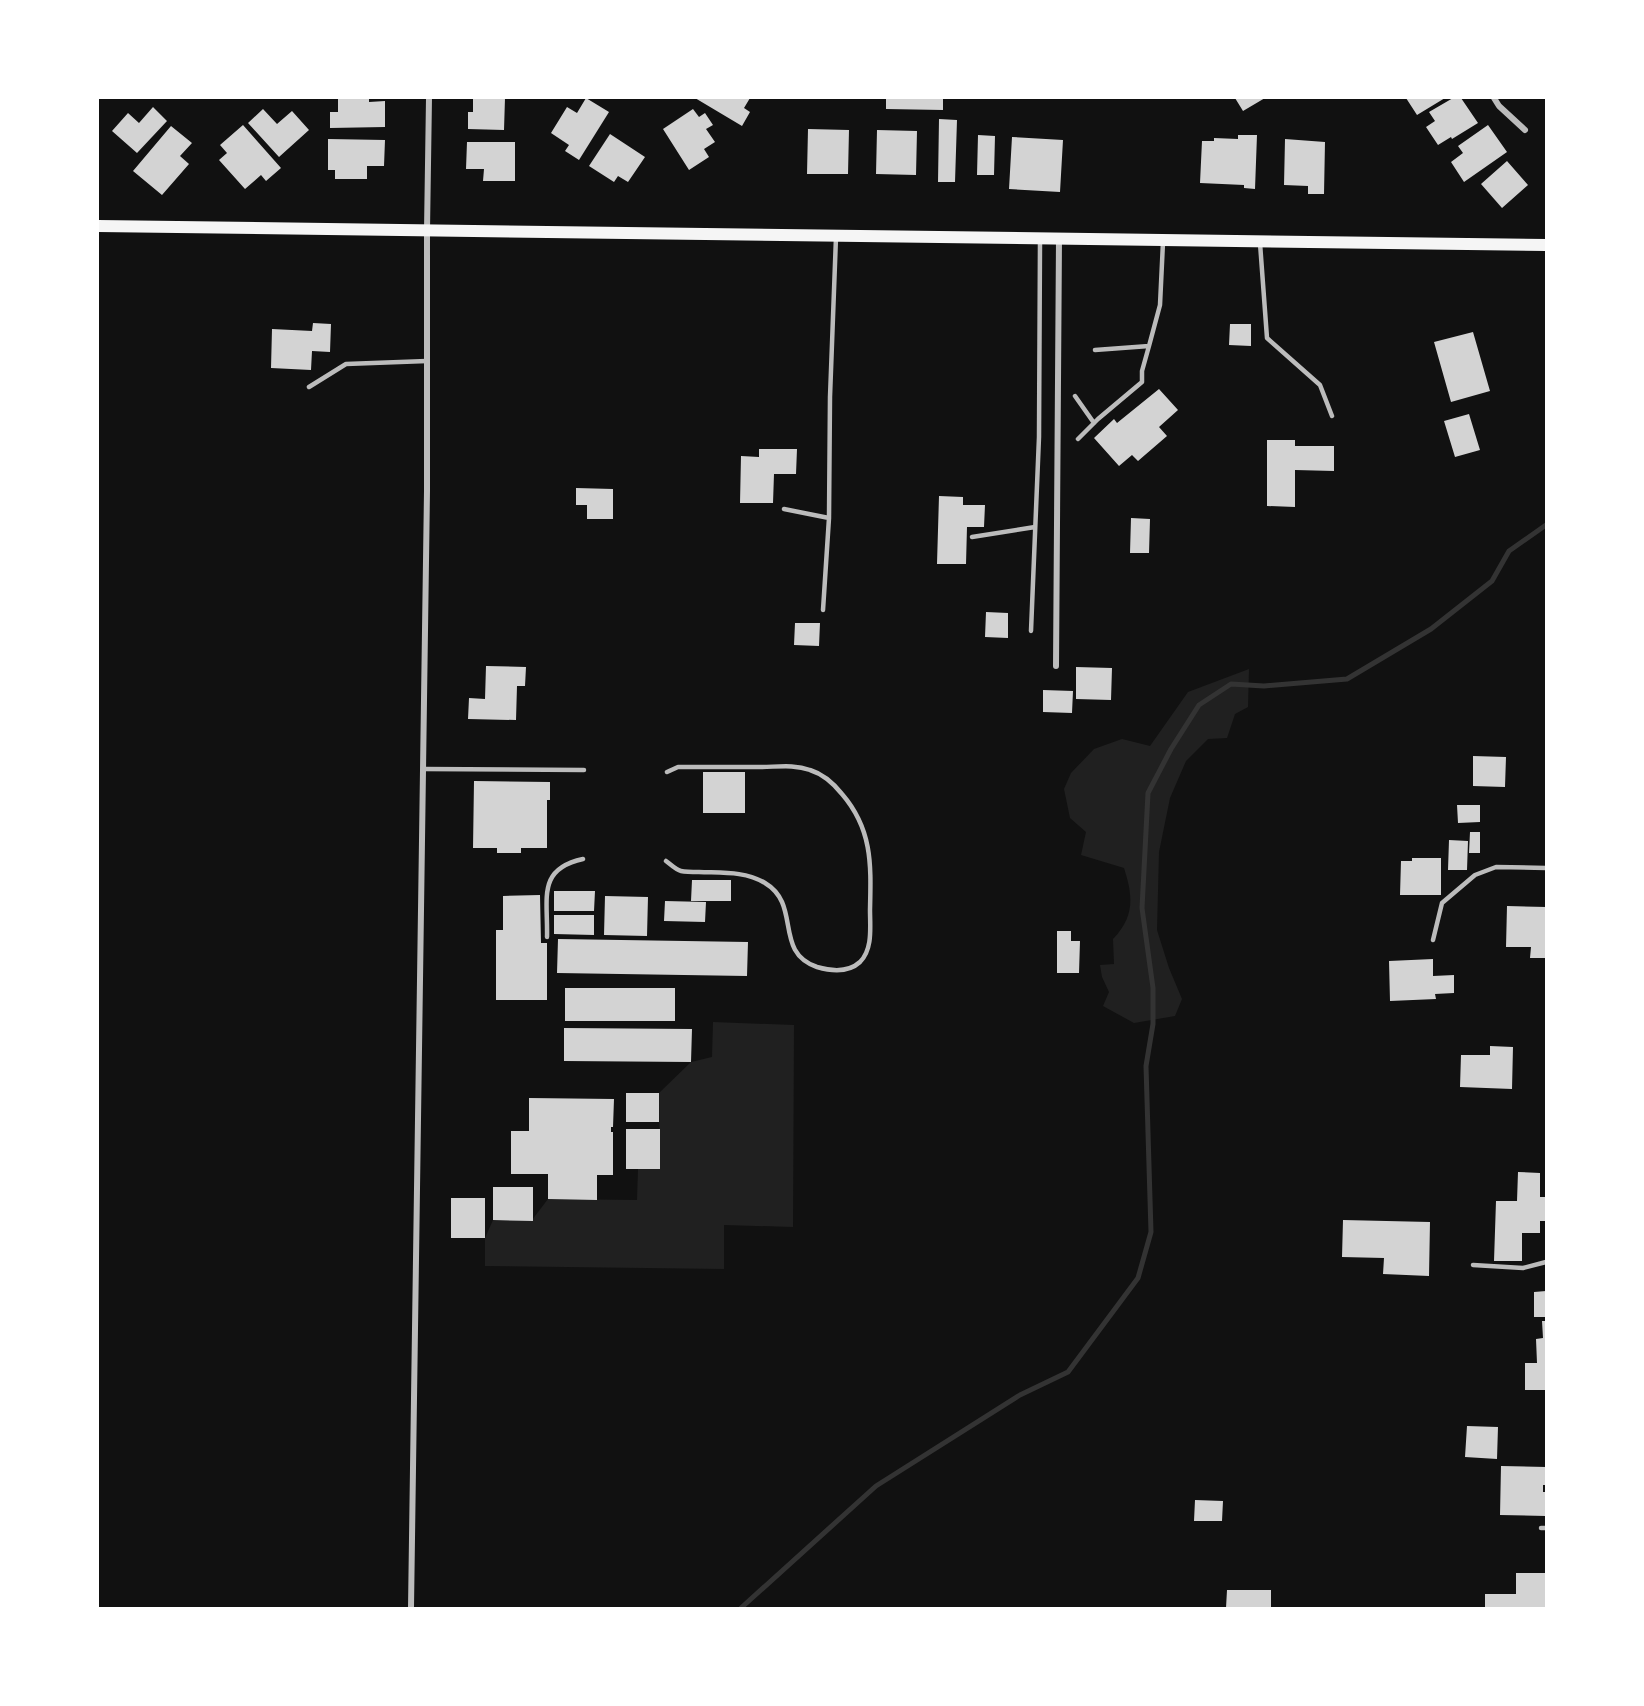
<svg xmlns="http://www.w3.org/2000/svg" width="1644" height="1706" font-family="'Work Sans',sans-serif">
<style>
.green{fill:#202020}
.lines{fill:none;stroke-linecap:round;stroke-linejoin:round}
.stream{stroke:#333;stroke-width:5}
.building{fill:#d3d3d3}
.service{stroke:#bcbcbc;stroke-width:4.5}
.minor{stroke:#bcbcbc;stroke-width:6}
.secondary{stroke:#f5f5f5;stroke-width:12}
</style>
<rect width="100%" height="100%" fill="#111"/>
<path class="green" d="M1249,669L1248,707L1235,714L1227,738L1208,739L1186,761L1170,798L1159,852L1157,930L1169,968L1182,999L1175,1016L1134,1023L1103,1006L1109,992L1102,977L1100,965L1114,964L1113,939C1135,916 1133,896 1124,868L1081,855L1086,832L1070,818L1064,789L1071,773L1094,749L1122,739L1150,746L1188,692Z
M713,1022L794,1025L793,1227L724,1225V1269L485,1266V1238L493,1220H532L548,1199L637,1200L638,1169H660L659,1093L691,1062L712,1057Z"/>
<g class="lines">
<path class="stream" d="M741,1608L876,1486L1020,1395L1068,1372L1138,1278L1151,1232L1146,1066L1153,1024V988L1142,908L1148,793L1171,749L1199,705L1231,684L1264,686L1347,679L1431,629L1492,581L1509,551L1546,525"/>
</g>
<path class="building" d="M338,98H369V102L385,101V127L330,128V112H338Z
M473,98H505L504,130L468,129V112H473Z
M586,98L609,112L579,160L565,151L569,145L551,133L567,107L577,113Z
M695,98H750L744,108L750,112L742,126Z
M886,98H943V110L886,109Z
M1235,98H1265L1243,111Z
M1406,98H1445L1417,115Z
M1453,98H1461L1478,123L1452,139L1451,137L1438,145L1426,127L1435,121L1429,112Z
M153,107L167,121L137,153L112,131L128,113L139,123Z
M263,109L277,124L292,111L309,130L279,157L248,123Z
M693,109L699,117L705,113L713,125L706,129L715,142L704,149L709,157L689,170L663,129Z
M939,119L957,120L955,182H938Z
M243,125L281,168L266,181L261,175L245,189L219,160L227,153L220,145Z
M1488,125L1507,152L1464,182L1451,162L1463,153L1458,146Z
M171,126L192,143L180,156L189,164L162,195L133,171Z
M808,129L849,130L848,174H807Z
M877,130L917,131L916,175L876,174Z
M610,134L645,157L628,182L618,176L614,182L589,166Z
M978,135L995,136L994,175H977Z
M1238,135H1257L1255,189L1244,188V185L1200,183L1202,141H1214V138L1238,139Z
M1012,137L1063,140L1060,192L1009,189Z
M328,139L385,140L384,166H367V179H335V170H328Z
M1285,139L1325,142L1324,194H1308V186L1284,185Z
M467,142H515V181H483L484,169H466Z
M1507,161L1528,185L1502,208L1481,184Z
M313,323L331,324L330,352L312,351L311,370L271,368L272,329L312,331Z
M1230,324H1251V346L1229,345Z
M1473,332L1490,391L1451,402L1434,342Z
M1159,389L1178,410L1159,427L1167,436L1138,461L1132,455L1119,466L1094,438L1114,419L1117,423Z
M1469,414L1480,450L1455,457L1444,421Z
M1267,440H1295V446H1334V471L1295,470V507L1267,506Z
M759,449H797L796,474H774L773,503H740L741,456L759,457Z
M576,488L613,489V519H587V505H576Z
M939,496L963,497V505H985L984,527H967L966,564H937Z
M1131,518L1150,519L1149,553H1130Z
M986,612L1008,613V638L985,637Z
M795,623H820L819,646L794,645Z
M486,666L526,667L525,686H517L516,720L468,719L469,698L485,699Z
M1076,667L1112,668L1111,700L1076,699Z
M1043,690L1073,691L1072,713L1043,712Z
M1473,756L1506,757L1505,787L1473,786Z
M703,772H745V813H703Z
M474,781L550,782V800H547V848H521V853H497V848H473Z
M1457,805H1480V822L1458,823Z
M1470,832H1480V853H1469Z
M1449,840L1468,841L1467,870H1448Z
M1412,858H1441V895H1400L1401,861H1412Z
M692,880H731V901H691Z
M554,891H595L594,911H554Z
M540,895L541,943H547V1000H496V930H503V896Z
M605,896L648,897L647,936L604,935Z
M665,901L706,902L705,922L664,921Z
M1507,906L1546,907L1545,958H1530L1531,947H1506Z
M554,915H594V935L554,934Z
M1057,931H1071V941H1080L1079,973H1057Z
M558,939L748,942L747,976L557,973Z
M1433,959V976L1454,975V993L1435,994L1436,999L1390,1001L1389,961Z
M565,988H675V1021H565Z
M564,1028L692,1029L691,1062L564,1061Z
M1490,1046L1513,1047L1512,1089L1460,1087L1461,1055H1490Z
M626,1093H659V1122H626Z
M529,1098L614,1099L613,1127H611V1132H613V1175H597V1200L548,1199V1174H511V1131H529Z
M626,1129H660V1169H626Z
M1518,1172L1540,1173V1197H1546V1221H1540V1233H1522V1261H1494L1496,1201H1517Z
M493,1187H533V1221L493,1220Z
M451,1198H485V1238H451Z
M1343,1220L1430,1222L1429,1276L1383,1274L1384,1258L1342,1257Z
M1546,1291V1317H1534V1292Z
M1542,1321H1546V1390H1525V1363H1537L1536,1339L1543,1338Z
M1467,1426L1498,1427L1497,1459L1465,1457Z
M1501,1466L1546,1467V1485H1543V1492H1546V1516L1500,1515Z
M1195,1500L1223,1501L1222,1521H1194Z
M1516,1573H1546V1608H1485V1594H1516Z
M1227,1590H1271V1608H1226Z"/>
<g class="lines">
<path class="service" d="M1260,243L1267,338L1320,385L1332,416
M1095,350L1149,346L1160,305L1163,242
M309,387L346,364L427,361
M1075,396L1094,423
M1078,439L1098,419L1142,382V371L1149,346
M784,509L829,518L830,397L836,237
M972,537L1035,527
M823,610L829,518
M1031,631L1039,437L1040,241
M423,769L584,770
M666,861C670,864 676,870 681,871C686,872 693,872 699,872C722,873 745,871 765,883C802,905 773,952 817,967C831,971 848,973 860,962C873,949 870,927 870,910C871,866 873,830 842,794C834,784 823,774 810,770C794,764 777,767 760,767C733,767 706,767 678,767L667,772
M547,937C548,898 537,869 583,859
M1433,940L1442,903L1475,875L1496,867L1546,868
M1473,1265L1523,1268L1546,1262
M1541,1528H1546"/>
<path class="minor" d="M1494,98L1499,106L1525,130
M1056,666L1059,239
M411,1608L427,491V230L429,98"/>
<path class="secondary" d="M98,226L1546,245"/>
</g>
<rect width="1644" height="1706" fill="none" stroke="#ffffff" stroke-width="198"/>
</svg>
